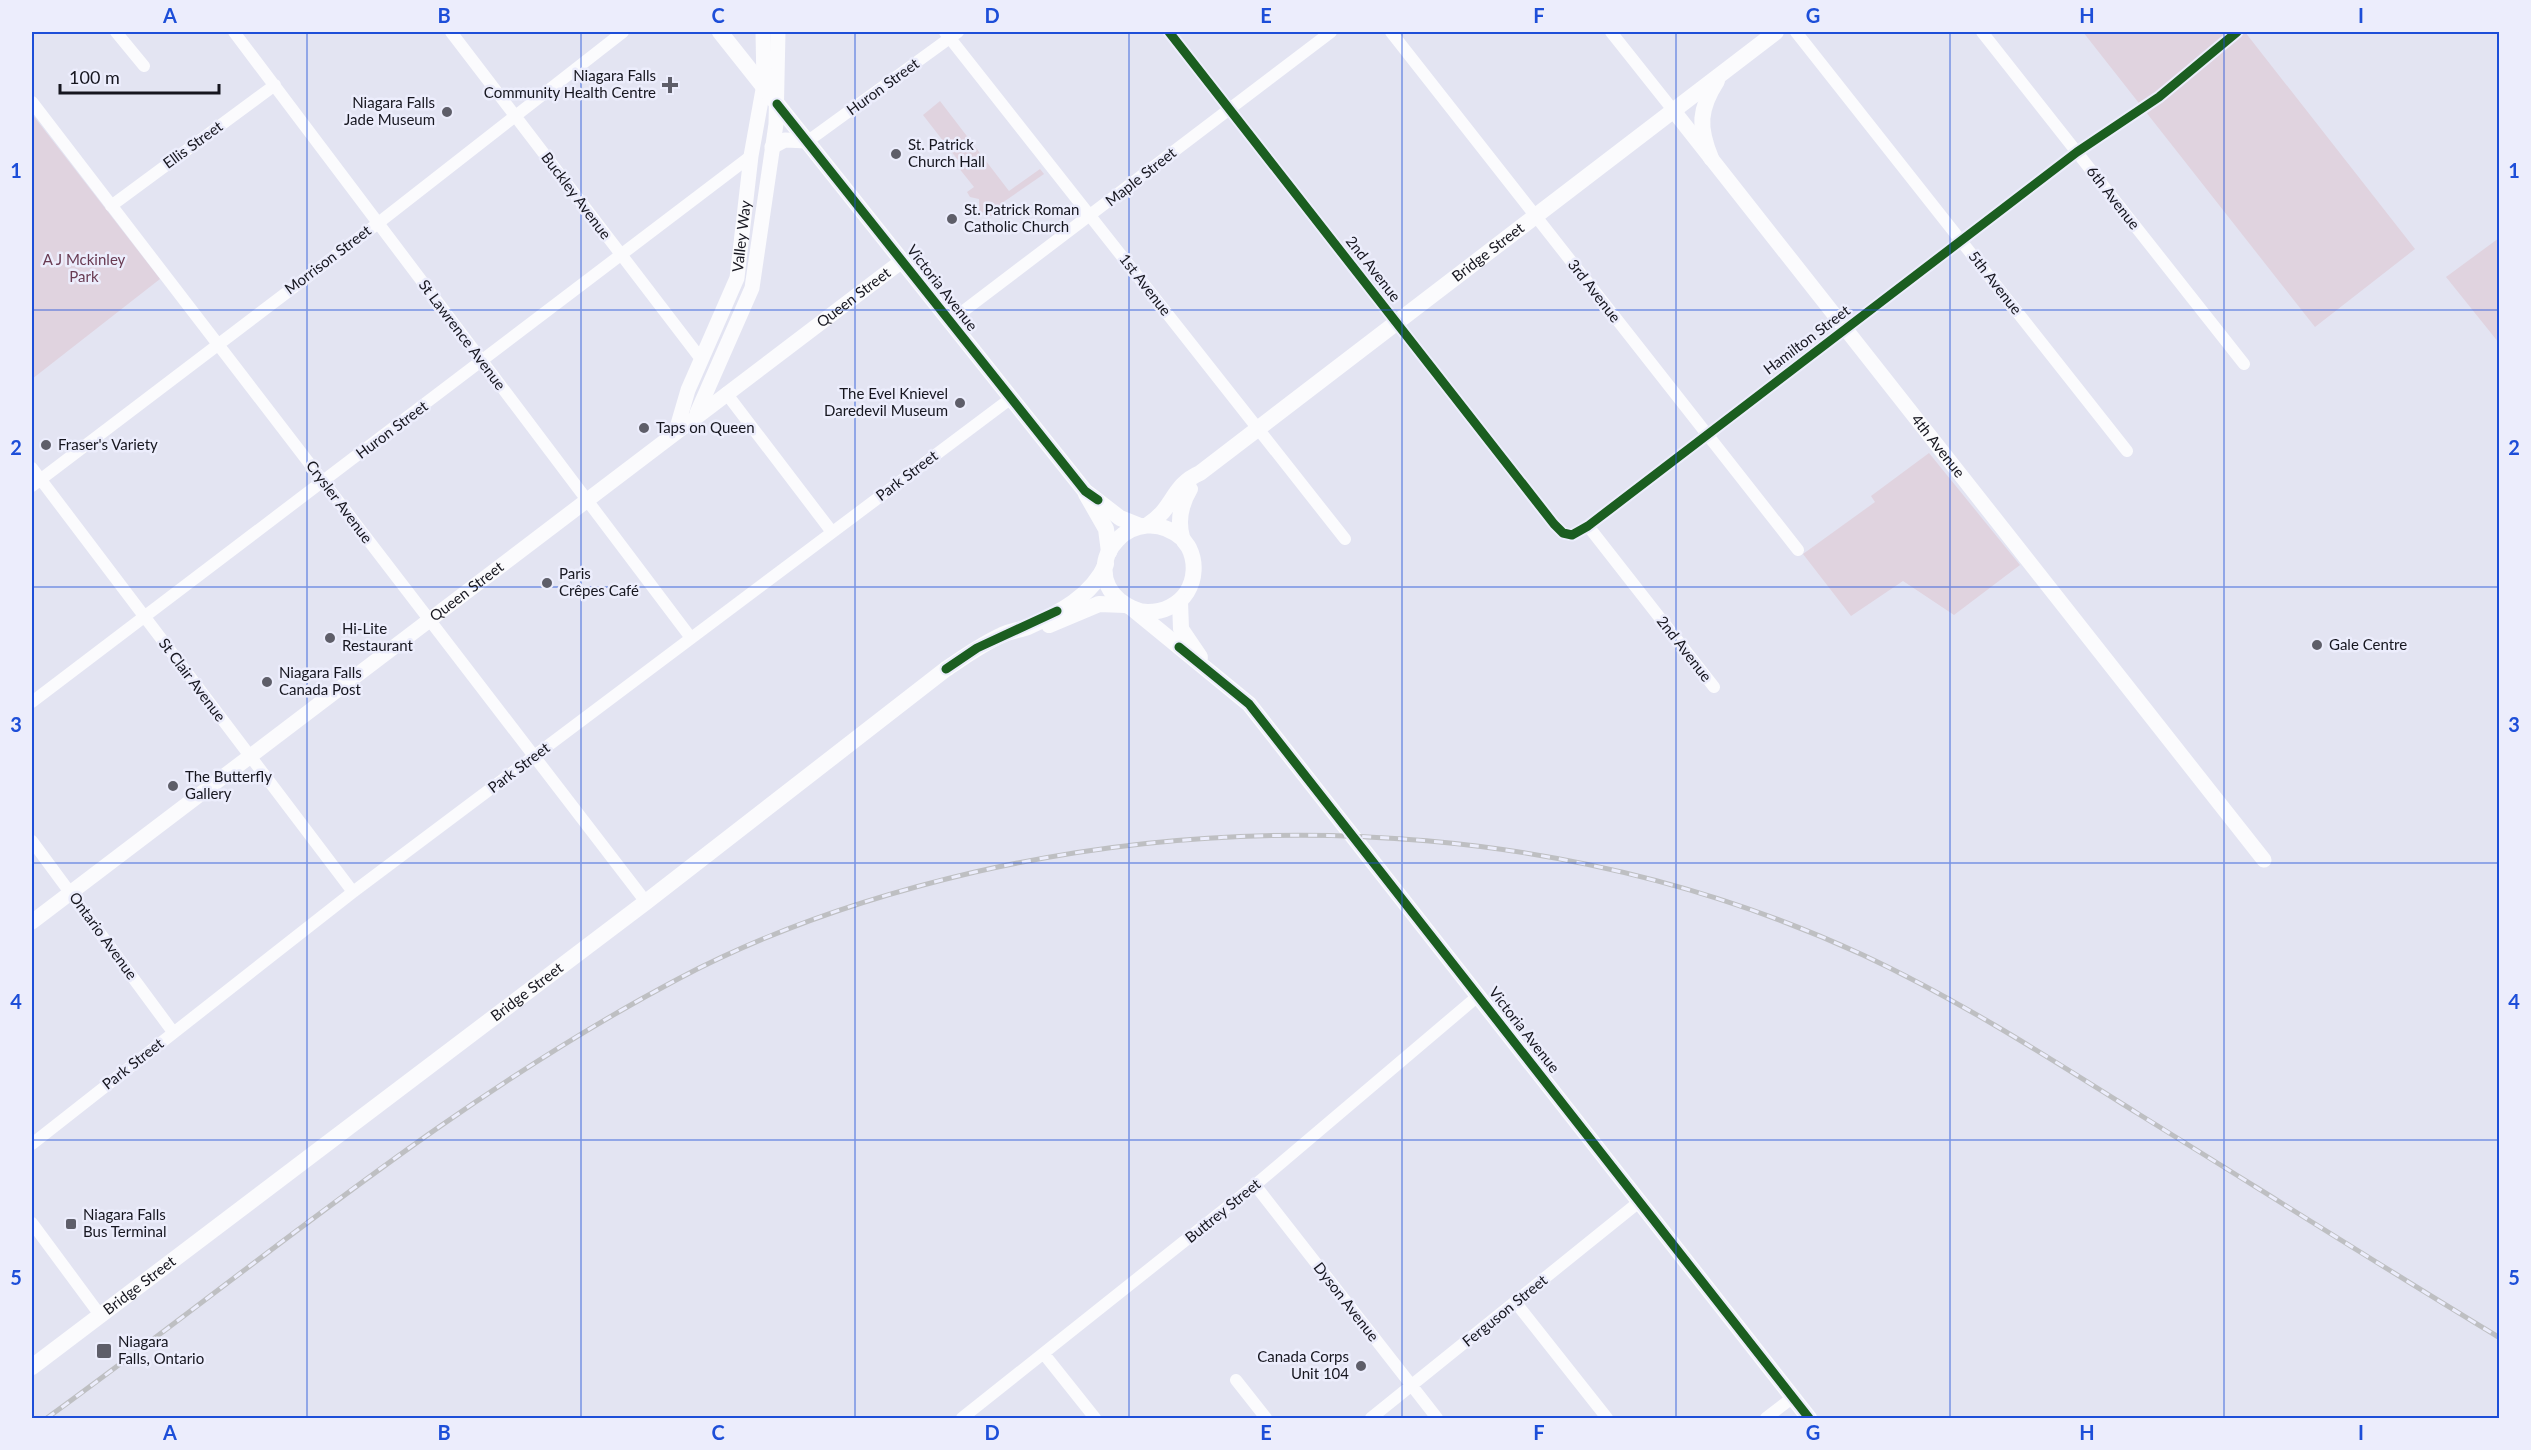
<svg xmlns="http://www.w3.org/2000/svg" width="2531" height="1450" font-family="Lato,sans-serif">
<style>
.green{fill:#e0d3df}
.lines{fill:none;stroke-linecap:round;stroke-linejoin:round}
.minor{stroke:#fbfbfd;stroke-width:12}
.tertiary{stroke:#fbfbfd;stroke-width:15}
.secondary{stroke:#fbfbfd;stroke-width:16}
.rail-casing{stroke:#bebfc2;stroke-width:5}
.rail{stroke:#ecedfc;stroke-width:3;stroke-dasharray:9;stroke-linecap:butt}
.cycleway-casing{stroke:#ecedfc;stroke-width:13}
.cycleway{stroke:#1b5e20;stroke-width:9}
.grid{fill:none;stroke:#1d4ed8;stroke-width:1.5;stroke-opacity:0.55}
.poi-dot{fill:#5e5e69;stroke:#ecedfc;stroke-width:2}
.labels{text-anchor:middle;stroke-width:5;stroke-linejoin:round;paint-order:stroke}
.poi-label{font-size:15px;fill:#16161f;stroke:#ecedfc;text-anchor:start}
.street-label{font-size:15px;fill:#16161f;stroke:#ecedfc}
.park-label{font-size:15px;fill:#693b52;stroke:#ecedfc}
.neatline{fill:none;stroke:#1d4ed8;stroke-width:2}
.grid-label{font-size:20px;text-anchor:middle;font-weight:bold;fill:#1d4ed8}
</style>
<rect width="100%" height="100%" fill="#e3e4f2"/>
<path class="green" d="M2083,32H2245L2415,249L2315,327Z
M940,101L1009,191L1040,169L1044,174L1002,203L1000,210L991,216L979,211V199L970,197L967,192L974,187L958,167L961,164L923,115Z
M32,114L160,279L32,379Z
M2499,238V343L2446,277Z
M1929,453L2020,565L1954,615L1903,581L1851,616L1803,554L1875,502L1871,496Z"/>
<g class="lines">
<path class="minor" d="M116,32L144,66
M234,32L691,638
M451,32L701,359
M945,32L1345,539
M1169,32L1554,524L1563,533L1572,535L1588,526L2077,152L2159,97L2237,32
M1391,32L1798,550
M1611,32L1673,110
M1796,32L2127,451
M1982,32L2244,364
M32,102L646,902
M808,141L958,32
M111,206L275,85
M949,322L1331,32
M726,393L832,532
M32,468L353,892
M32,486L377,224L623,32
M1588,526L1714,687
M32,702L751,156
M32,841L173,1032
M32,1144L353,892L1010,399
M1255,1185L1437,1418
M32,1223L100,1315
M1516,1303L1607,1418
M1044,1354L1095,1418
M1236,1380L1266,1418
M962,1418L1255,1185L1478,996
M1371,1418L1639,1202
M1766,1418L1792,1398"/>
<g class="tertiary">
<path id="s1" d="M1673,110L2264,860"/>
<path d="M772,147L785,140L808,141"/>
<path d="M697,413L752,288L776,124L778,32"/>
<path id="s2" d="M676,431L688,390L737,278L751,156L764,84L763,32"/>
<path id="s3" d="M32,922L902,261"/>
</g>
<g class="secondary">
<path d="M720,32L1085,491L1120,518L1140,526"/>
<path d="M1711,158C1698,127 1699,109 1717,81"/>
<path d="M1086,494L1106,529L1109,552"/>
<path id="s4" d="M1149,524C1174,508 1172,485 1200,473L1776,32"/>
<path d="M1183,539C1135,497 1077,563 1119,600C1128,607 1137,612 1148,612C1163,612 1179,605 1187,592C1195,579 1196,562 1189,548C1187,544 1183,541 1182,537C1177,519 1181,504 1190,489"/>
<path d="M1180,601L1181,629L1200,657"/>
<path d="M1133,609L1249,704L1809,1418"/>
<path d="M1049,625L1099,604L1125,605"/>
<path id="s5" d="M32,1367L646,902L946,669C964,657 982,644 1002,635C1010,631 1020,630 1028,627C1059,613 1092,596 1106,564"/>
</g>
<g class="rail-casing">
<path id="rail" d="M47,1418C254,1268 451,1099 678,979C772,929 872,896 975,872C1270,805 1588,828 1863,955C1959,1000 2048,1057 2137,1113C2258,1188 2378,1264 2500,1338"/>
</g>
<use href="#rail" class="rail"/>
<g class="cycleway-casing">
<path id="cycleway" d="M1169,32L1554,524L1563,533L1572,535L1588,526L2077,152L2159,97L2237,32
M777,104L1085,491L1098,500
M1179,647L1249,704L1809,1418
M946,669L977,648L1057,611"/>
</g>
<use href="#cycleway" class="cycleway"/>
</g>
<path class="grid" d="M307,32V1418M581,32V1418M855,32V1418M1129,32V1418M1402,32V1418M1676,32V1418M1950,32V1418M2224,32V1418M32,310H2500M32,587H2500M32,863H2500M32,1140H2500"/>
<g class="poi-dot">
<path d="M667 76h6v6h6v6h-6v6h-6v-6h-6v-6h6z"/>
<circle cx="447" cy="112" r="6"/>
<circle cx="896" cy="154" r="6"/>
<circle cx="952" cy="219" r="6"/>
<circle cx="960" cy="403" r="6"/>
<circle cx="644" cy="428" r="6"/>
<circle cx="46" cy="445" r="6"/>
<circle cx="547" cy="583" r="6"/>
<circle cx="330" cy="638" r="6"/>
<circle cx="2317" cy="645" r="6"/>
<circle cx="267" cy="682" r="6"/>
<circle cx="173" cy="786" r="6"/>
<rect x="65" y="1218" width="12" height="12" rx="3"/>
<rect x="96" y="1343" width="16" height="16" rx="3"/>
<circle cx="1361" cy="1366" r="6"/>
</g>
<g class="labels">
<g class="poi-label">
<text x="656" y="81" text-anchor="end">Niagara Falls<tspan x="656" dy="17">Community Health Centre</tspan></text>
<text x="435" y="108" text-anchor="end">Niagara Falls<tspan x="435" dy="17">Jade Museum</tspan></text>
<text x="908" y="150">St. Patrick<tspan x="908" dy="17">Church Hall</tspan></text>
<text x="964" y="215">St. Patrick Roman<tspan x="964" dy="17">Catholic Church</tspan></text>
<text x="948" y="399" text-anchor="end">The Evel Knievel<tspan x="948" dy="17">Daredevil Museum</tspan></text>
<text x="656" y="433">Taps on Queen</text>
<text x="58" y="450">Fraser's Variety</text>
<text x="559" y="579">Paris<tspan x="559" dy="17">Crêpes Café</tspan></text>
<text x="342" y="634">Hi-Lite<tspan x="342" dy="17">Restaurant</tspan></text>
<text x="2329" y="650">Gale Centre</text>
<text x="279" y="678">Niagara Falls<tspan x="279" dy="17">Canada Post</tspan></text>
<text x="185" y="782">The Butterfly<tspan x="185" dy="17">Gallery</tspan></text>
<text x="83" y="1220">Niagara Falls<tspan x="83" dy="17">Bus Terminal</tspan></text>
<text x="118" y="1347">Niagara<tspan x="118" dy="17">Falls, Ontario</tspan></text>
<text x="1349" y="1362" text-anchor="end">Canada Corps<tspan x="1349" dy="17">Unit 104</tspan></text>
</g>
<g class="street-label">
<text transform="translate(883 87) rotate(-36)" y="5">Huron Street</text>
<text transform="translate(193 145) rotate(-36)" y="5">Ellis Street</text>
<text transform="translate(1141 177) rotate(-38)" y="5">Maple Street</text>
<text transform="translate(576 196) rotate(53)" y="5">Buckley Avenue</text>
<text transform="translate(2113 198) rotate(52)" y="5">6th Avenue</text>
<text dy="5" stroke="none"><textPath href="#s2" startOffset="207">Valley Way</textPath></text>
<text dy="5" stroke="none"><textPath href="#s4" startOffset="436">Bridge Street</textPath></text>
<text transform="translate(328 260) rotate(-37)" y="5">Morrison Street</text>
<text transform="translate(1373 269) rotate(52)" y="5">2nd Avenue</text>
<text transform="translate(1995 283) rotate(52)" y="5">5th Avenue</text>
<text transform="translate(1145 285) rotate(52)" y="5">1st Avenue</text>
<text transform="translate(942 288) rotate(52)" y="5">Victoria Avenue</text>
<text transform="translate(1594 291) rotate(52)" y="5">3rd Avenue</text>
<text dy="5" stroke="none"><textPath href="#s3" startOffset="1032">Queen Street</textPath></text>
<text transform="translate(462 335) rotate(53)" y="5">St Lawrence Avenue</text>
<text transform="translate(1807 340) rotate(-37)" y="5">Hamilton Street</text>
<text transform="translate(392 430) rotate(-37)" y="5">Huron Street</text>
<text dy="5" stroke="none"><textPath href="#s1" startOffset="428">4th Avenue</textPath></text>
<text transform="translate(907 476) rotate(-37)" y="5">Park Street</text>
<text transform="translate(339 502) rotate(53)" y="5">Crysler Avenue</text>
<text dy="5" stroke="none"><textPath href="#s3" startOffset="546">Queen Street</textPath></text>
<text transform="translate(1684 649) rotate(52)" y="5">2nd Avenue</text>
<text transform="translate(192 680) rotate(53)" y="5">St Clair Avenue</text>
<text transform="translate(519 768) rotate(-37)" y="5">Park Street</text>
<text transform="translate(103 936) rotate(54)" y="5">Ontario Avenue</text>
<text dy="5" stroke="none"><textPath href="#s5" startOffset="621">Bridge Street</textPath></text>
<text transform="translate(1524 1030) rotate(52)" y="5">Victoria Avenue</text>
<text transform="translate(133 1064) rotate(-38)" y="5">Park Street</text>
<text transform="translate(1223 1211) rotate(-39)" y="5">Buttrey Street</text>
<text dy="5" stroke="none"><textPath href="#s5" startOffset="135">Bridge Street</textPath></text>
<text transform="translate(1346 1302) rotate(52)" y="5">Dyson Avenue</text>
<text transform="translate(1505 1311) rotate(-39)" y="5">Ferguson Street</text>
</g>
<g class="park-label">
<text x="84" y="265">A J Mckinley<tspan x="84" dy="17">Park</tspan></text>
</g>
</g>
<rect width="2531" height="1450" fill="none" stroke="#ecedfc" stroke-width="66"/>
<path d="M60 84v9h159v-9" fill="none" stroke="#16161f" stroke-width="3"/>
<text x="69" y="84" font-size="18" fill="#16161f" stroke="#ecedfc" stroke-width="4.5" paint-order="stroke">100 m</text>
<rect x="33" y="33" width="2465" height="1384" class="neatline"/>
<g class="grid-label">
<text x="170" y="23">A</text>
<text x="444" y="23">B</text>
<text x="718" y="23">C</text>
<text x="992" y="23">D</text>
<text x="1266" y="23">E</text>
<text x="1539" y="23">F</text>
<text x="1813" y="23">G</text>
<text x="2087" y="23">H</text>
<text x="2361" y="23">I</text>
<text x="16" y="178">1</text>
<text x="2514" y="178">1</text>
<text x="16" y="455">2</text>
<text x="2514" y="455">2</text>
<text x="16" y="732">3</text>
<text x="2514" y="732">3</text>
<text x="16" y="1009">4</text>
<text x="2514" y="1009">4</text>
<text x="16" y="1285">5</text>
<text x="2514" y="1285">5</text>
<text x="170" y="1440">A</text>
<text x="444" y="1440">B</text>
<text x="718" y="1440">C</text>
<text x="992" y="1440">D</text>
<text x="1266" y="1440">E</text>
<text x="1539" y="1440">F</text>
<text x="1813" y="1440">G</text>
<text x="2087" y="1440">H</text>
<text x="2361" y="1440">I</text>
</g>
</svg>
